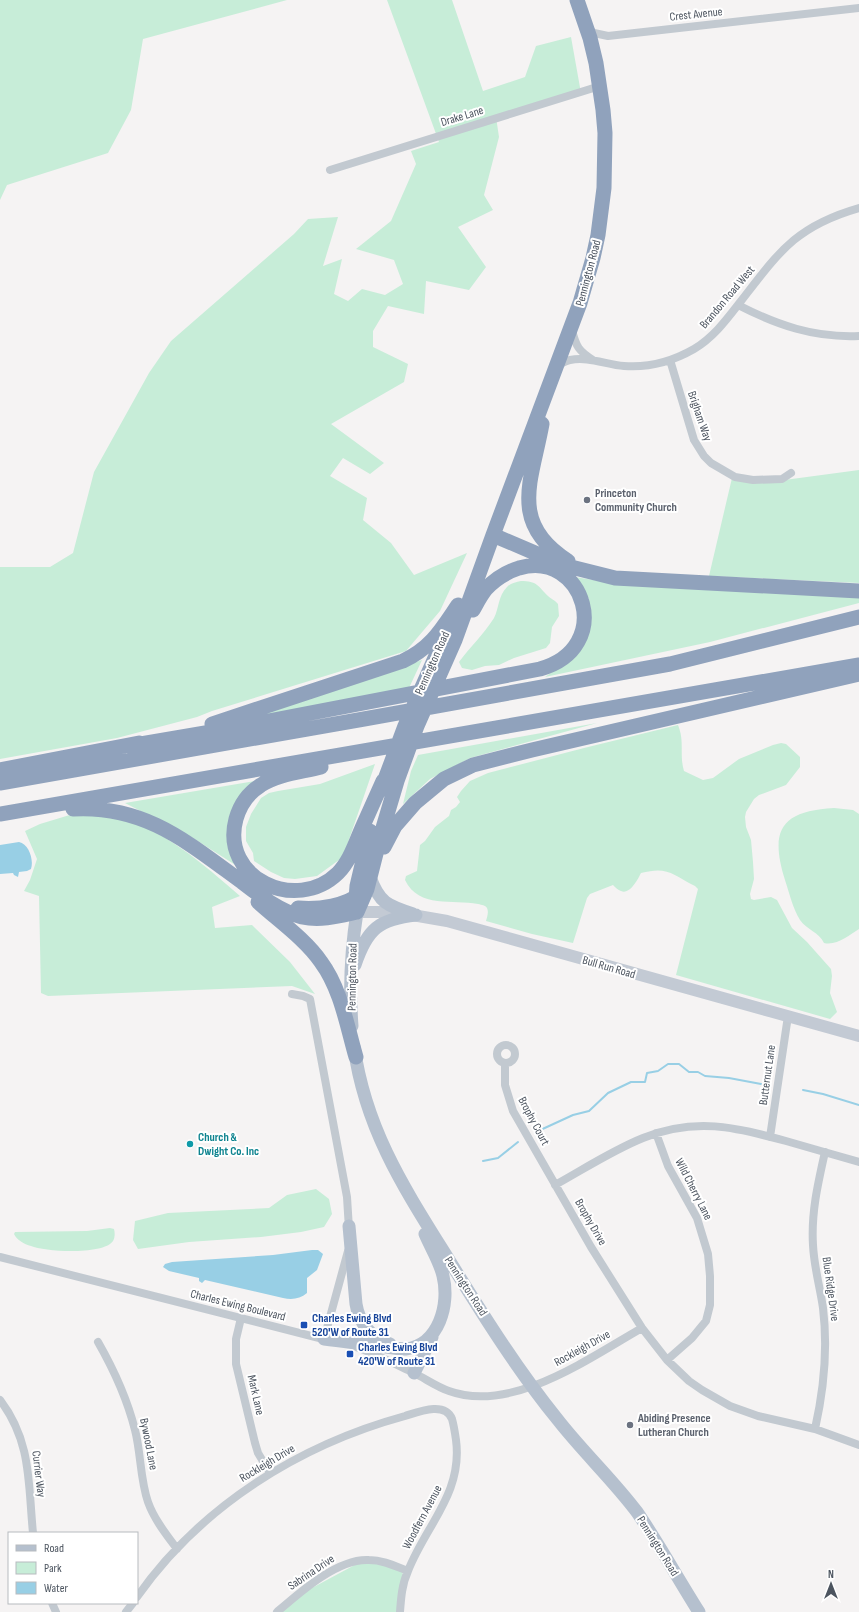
<svg xmlns="http://www.w3.org/2000/svg" width="859" height="1612" font-family="'Sofia Sans Condensed',sans-serif">
<style>
.green{fill:#c7edd8}
.water{fill:#98cfe5}
.lines{fill:none;stroke-linecap:round;stroke-linejoin:round}
.stream{stroke:#98cfe5;stroke-width:2}
.street{stroke:#c2c9d0;stroke-width:8}
.secondary{stroke:#c3cad4;stroke-width:12}
.primary{stroke:#b5c0ce;stroke-width:13}
.highway{stroke:#90a2bc;stroke-width:15}
.worship-dot{fill:#6b7280;stroke:#fff;stroke-width:1.5}
.culture-dot{fill:#0f9aa8;stroke:#fff;stroke-width:1.5}
.transit-dot{fill:#1a4fb4;stroke:#fff;stroke-width:1.5}
.labels{text-anchor:middle;stroke-width:4;stroke-linejoin:round;paint-order:stroke}
.street-label{font-size:12px;fill:#4c545f;stroke:#fff}
.worship-label{font-size:12px;font-weight:bold;fill:#5b616d;stroke:#fff;text-anchor:start}
.culture-label{font-size:12px;font-weight:bold;fill:#0d838f;stroke:#fff;text-anchor:start}
.transit-label{font-size:12px;font-weight:bold;fill:#164399;stroke:#fff;text-anchor:start}
</style>
<rect width="100%" height="100%" fill="#f5f3f3"/>
<path class="green" d="M0,0H287L143,39L131,110L108,153L7,185L0,200Z
M387,0H452L483,91L525,77L536,46L571,37L581,93L496,117L499,137L484,195L493,210L458,227L486,267L469,290L426,281L424,314L388,306L373,331V347L408,364L404,382L331,424L384,463L370,474L343,458L330,476L367,498L363,520L391,543L414,575L467,553L440,611L406,651L212,711L197,717L117,738L0,759V567H50L73,553L94,472L149,373L171,341L294,234L308,219L338,217L323,266L342,259L334,294L348,301L362,289L385,295L403,284L394,260L356,249L391,221L416,164L411,151L439,142Z
M859,470V583L709,576L732,478L762,483Z
M575,577L618,584L859,596V603L710,642L545,677L559,667L587,639L589,599Z
M521,581C537,581 538,586 548,596C551,599 555,600 558,604L559,616L552,627L550,643L546,648L514,658L499,665L485,666L472,670L462,668L459,662C470,647 484,634 494,618C499,608 498,596 507,587C511,583 516,582 521,581Z
M422,660L409,688L229,723Z
M597,723L470,758L430,779L403,804L411,771L418,755Z
M678,725C685,742 679,754 684,771L703,780L713,778L739,759L773,745L781,743L786,744L800,757V767L786,785L759,795L754,799L746,812L745,817L746,827L751,840L753,862L754,879L750,894L751,899L754,900L771,897L777,900L792,928L807,942L831,969L832,976L830,993L837,1012L830,1019L676,975L698,889L695,886C672,874 667,866 641,873C638,879 630,895 621,891C618,890 615,887 613,885L590,894L587,898L573,943L532,934L486,921C487,917 489,912 487,908C485,905 482,905 478,904C453,899 419,909 405,880L406,876L417,871L420,845L425,841L435,827L449,816L451,810L456,807L460,802L457,797L461,791L470,781L488,773L584,748Z
M375,764L343,857L317,876L295,879L284,878L271,872L254,861L253,853L246,841V827L251,814L261,798L269,793L278,791L320,784Z
M255,781L236,806L237,866L193,838L125,803Z
M834,808L853,810L859,814V929C849,935 837,946 824,943C819,932 807,930 800,920C793,909 789,892 785,880C769,829 782,811 834,808Z
M73,814C86,815 101,813 113,816C161,826 204,865 240,896L212,907L215,928L252,925L290,962L315,994L292,986L48,996L41,993L39,896L24,891L30,880L37,859L25,831L40,824Z
M316,1189L329,1199L332,1214L324,1227L301,1232L261,1237L189,1242L138,1249L133,1240L135,1221L168,1213L269,1208L287,1195Z
M110,1228L114,1229C115,1233 115,1238 113,1241C104,1255 45,1252 31,1246C24,1244 17,1240 14,1234L15,1232L87,1231Z
M364,1560L403,1570L399,1612H277L284,1603Z"/>
<path class="water" d="M19,842C29,844 34,860 31,869L27,871L19,872L18,877L14,875L13,873L0,874V845Z
M312,1250H318L323,1254L317,1270L307,1278V1293C300,1299 292,1300 283,1298L205,1280L202,1283L199,1281V1278L169,1271L163,1267L165,1264L172,1262L273,1255Z"/>
<g class="lines">
<path class="stream" d="M803,1090L823,1094L859,1105
M536,1132L573,1115L589,1111L608,1093L631,1082H645L647,1073L658,1071L668,1064H679L689,1072H698L705,1076L729,1078L761,1084
M483,1161L498,1158L518,1142"/>
<path class="street" d="M587,28L594,33L608,36L859,8
M330,170L600,86
M738,305C777,325 814,338 859,336
M572,330C576,347 579,351 593,360
M670,360L694,440L704,456L711,463L735,477L753,480L782,479L791,473
M556,366C561,364 565,361 570,360C588,356 607,365 624,366C649,368 673,361 694,349C714,337 727,319 741,301C779,252 796,226 859,208
M292,994L303,996L310,999L347,1197L349,1229
M497 1054a9 9 0 1 1 18 0a9 9 0 1 1-18 0Z
M505,1063V1085L513,1111L591,1247L642,1328L667,1360L689,1381L702,1390L730,1406L758,1416L815,1429L859,1445
M656,1133L668,1166L697,1218L708,1254L710,1276V1305L706,1321L692,1338L667,1360
M770,1137L788,1016
M555,1185C584,1169 613,1150 643,1138C695,1117 735,1127 786,1141C810,1148 835,1155 859,1162
M0,1257L327,1340
M241,1318L236,1339V1364L255,1443L258,1453L270,1473
M324,1339L348,1251
M98,1342C114,1370 127,1398 135,1430C141,1453 140,1479 148,1502C154,1519 166,1534 177,1549
M356,1347C376,1354 395,1364 414,1373C426,1379 437,1387 449,1391C512,1414 589,1358 642,1328
M0,1400C32,1442 28,1484 33,1533
M815,1429C824,1389 828,1349 823,1308C820,1287 814,1267 813,1245C811,1213 818,1183 825,1152
M137,1597C201,1506 299,1445 405,1416C418,1412 445,1401 452,1419C454,1426 455,1433 456,1440C463,1493 426,1525 408,1571C402,1584 401,1598 400,1612
M52,1603L56,1612
M126,1612L133,1603
M277,1612C300,1592 338,1558 369,1560C383,1560 395,1566 408,1571"/>
<path class="secondary" d="M357,912H395L447,921L859,1036"/>
<path class="primary" d="M370,877C379,903 388,906 413,914
M355,965C367,929 379,919 416,915
M352,1026C349,987 351,950 357,912
M354,1047C366,1133 408,1194 452,1265C485,1318 519,1372 558,1420C583,1452 613,1480 637,1512C659,1544 678,1579 699,1612
M349,1226L356,1304C359,1323 371,1338 390,1344
M324,1339C343,1341 361,1344 379,1346C388,1347 397,1349 406,1349C439,1345 450,1304 443,1276C440,1262 431,1248 425,1234
M414,1373L432,1337"/>
<path class="highway" d="M542,424C532,480 508,523 568,561
M493,535L563,565L615,578L859,591
M212,724L403,661C431,648 441,630 458,605
M129,746L217,731L540,669C616,648 584,549 519,568C507,572 495,579 486,589C481,595 477,603 473,610
M321,767C302,772 278,774 261,785C248,793 240,805 236,819C220,878 296,914 338,873C350,861 355,844 362,828C369,812 376,797 383,781
M0,770L139,743
M0,783L364,719L670,664L859,617
M381,790L405,726L446,633
M73,809C145,805 187,842 242,882C260,896 280,911 302,917C321,921 339,916 357,912
M0,814L859,665
M384,847L395,826L415,803L444,779L473,765L532,750L859,674
M356,899L357,886L370,831
M258,902C279,921 305,939 321,962C341,989 347,1026 356,1057
M298,908C319,910 346,906 363,892
M357,912L367,889L380,838L397,781L417,726L455,640L493,535L580,303L593,258L598,235L604,188L605,133L603,110L596,63L590,38L577,0"/>
</g>
<g class="worship-dot">
<circle cx="587" cy="500" r="4"/>
<circle cx="630" cy="1425" r="4"/>
</g>
<circle class="culture-dot" cx="190" cy="1144" r="4"/>
<g class="transit-dot">
<rect x="300" y="1321" width="8" height="8" rx="2"/>
<rect x="346" y="1350" width="8" height="8" rx="2"/>
</g>
<g class="labels">
<g class="street-label">
<text transform="translate(696 14) rotate(-6)" y="4">Crest Avenue</text>
<text transform="translate(462 116) rotate(-17)" y="4">Drake Lane</text>
<text transform="translate(588 273) rotate(-75)" y="4">Pennington Road</text>
<text transform="translate(727 297) rotate(-50)" y="4">Brandon Road West</text>
<text transform="translate(700 416) rotate(71)" y="4">Brigham Way</text>
<text transform="translate(432 663) rotate(-66)" y="4">Pennington Road</text>
<text transform="translate(609 967) rotate(16)" y="4">Bull Run Road</text>
<text transform="translate(352 977) rotate(-89)" y="4">Pennington Road</text>
<text transform="translate(767 1075) rotate(-82)" y="4">Butternut Lane</text>
<text transform="translate(534 1121) rotate(62)" y="4">Brophy Court</text>
<text transform="translate(694 1189) rotate(63)" y="4">Wild Cherry Lane</text>
<text transform="translate(591 1222) rotate(60)" y="4">Brophy Drive</text>
<text transform="translate(466 1286) rotate(57)" y="4">Pennington Road</text>
<text transform="translate(831 1289) rotate(82)" y="4">Blue Ridge Drive</text>
<text transform="translate(238 1305) rotate(14)" y="4">Charles Ewing Boulevard</text>
<text transform="translate(582 1348) rotate(-29)" y="4">Rockleigh Drive</text>
<text transform="translate(256 1395) rotate(77)" y="4">Mark Lane</text>
<text transform="translate(149 1444) rotate(79)" y="4">Bywood Lane</text>
<text transform="translate(267 1463) rotate(-31)" y="4">Rockleigh Drive</text>
<text transform="translate(39 1474) rotate(83)" y="4">Currier Way</text>
<text transform="translate(422 1517) rotate(-62)" y="4">Woodfern Avenue</text>
<text transform="translate(658 1546) rotate(58)" y="4">Pennington Road</text>
<text transform="translate(311 1572) rotate(-34)" y="4">Sabrina Drive</text>
</g>
<g class="worship-label">
<text x="595" y="497">Princeton<tspan x="595" dy="14">Community Church</tspan></text>
<text x="638" y="1422">Abiding Presence<tspan x="638" dy="14">Lutheran Church</tspan></text>
</g>
<g class="culture-label">
<text x="198" y="1141">Church &amp;<tspan x="198" dy="14">Dwight Co. Inc</tspan></text>
</g>
<g class="transit-label">
<text x="312" y="1322">Charles Ewing Blvd<tspan x="312" dy="14">520'W of Route 31</tspan></text>
<text x="358" y="1351">Charles Ewing Blvd<tspan x="358" dy="14">420'W of Route 31</tspan></text>
</g>
</g>
<rect x="8" y="1532" width="130" height="72" fill="#ffffff" stroke="#b7bbbf"/>
<rect x="16" y="1545" width="20" height="6" fill="#b5c0ce" stroke="#b7bbbf"/>
<text x="44" y="1552" font-size="12" fill="#4c545f">Road</text>
<rect x="16" y="1562" width="20" height="12" fill="#c7edd8" stroke="#b7bbbf"/>
<text x="44" y="1572" font-size="12" fill="#4c545f">Park</text>
<rect x="16" y="1582" width="20" height="12" fill="#98cfe5" stroke="#b7bbbf"/>
<text x="44" y="1592" font-size="12" fill="#4c545f">Water</text>
<g transform="translate(831 1584)" stroke="#ffffff" stroke-width="3" paint-order="stroke">
<path d="M0-3L7 15L0 10L-7 15Z" fill="#4c545f"/>
<text y="-6" font-size="11" font-weight="bold" text-anchor="middle" fill="#4c545f">N</text>
</g>
</svg>
